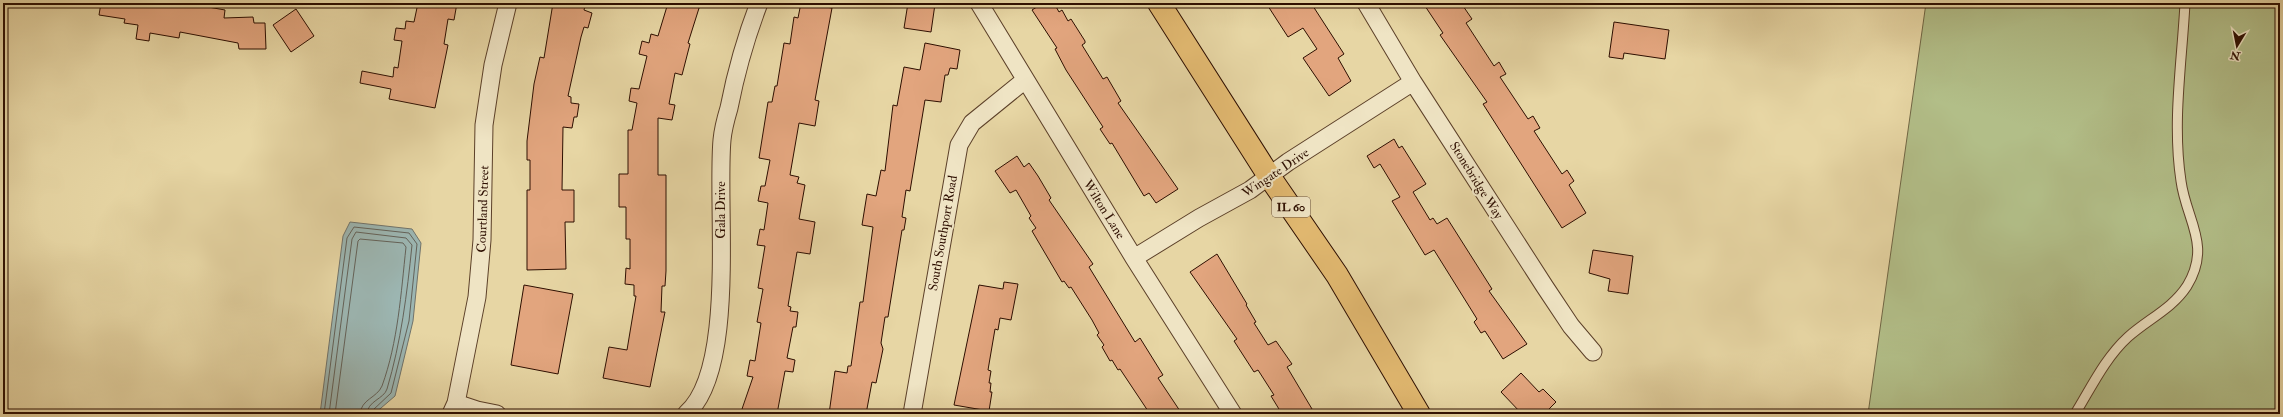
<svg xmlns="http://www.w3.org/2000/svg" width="2283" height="417" font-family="'IM FELL Double Pica',serif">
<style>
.green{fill:#b2be88;stroke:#706644}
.water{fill:#9cb6b2;stroke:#70736b}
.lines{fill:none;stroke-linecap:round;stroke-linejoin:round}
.shore{stroke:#646259;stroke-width:1}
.building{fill:#e2a57e;stroke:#2d0e00}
.lane-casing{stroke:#5c4029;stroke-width:11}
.street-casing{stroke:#5c4029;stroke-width:19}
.primary-casing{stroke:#2d0e00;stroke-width:24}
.lane{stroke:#efe4c4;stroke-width:9}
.street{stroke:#efe4c4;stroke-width:17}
.primary{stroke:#e4bb72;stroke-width:22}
.labels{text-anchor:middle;stroke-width:4;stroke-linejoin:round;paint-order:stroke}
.shield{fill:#efe4c4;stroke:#674e3b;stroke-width:1}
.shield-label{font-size:12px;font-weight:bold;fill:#2d0e00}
.street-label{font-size:13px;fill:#2d0e00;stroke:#efe4c4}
</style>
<rect width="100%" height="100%" fill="#e7d6a4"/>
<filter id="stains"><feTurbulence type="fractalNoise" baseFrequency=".005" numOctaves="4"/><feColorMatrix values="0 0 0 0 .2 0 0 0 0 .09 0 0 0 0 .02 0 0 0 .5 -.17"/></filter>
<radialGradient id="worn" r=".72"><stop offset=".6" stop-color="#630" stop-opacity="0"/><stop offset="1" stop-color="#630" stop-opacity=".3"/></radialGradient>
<path class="green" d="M1926,3H2280V414H1868Z"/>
<path class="water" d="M350,222L412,229L421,243L413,321L395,396L374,414H320L343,236Z"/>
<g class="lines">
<path class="shore" d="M324,414L347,238L354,227L409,233L417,244L409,321L391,393L373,410L372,414
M329,414L352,239L356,232L406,238L412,245C407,294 401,342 387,389C384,399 367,401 367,414
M335,414L358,241L360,239L403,243L406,247C401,293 398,342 382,386C377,398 361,399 360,414"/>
</g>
<path class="building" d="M101,3H186L225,10L224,18L253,17L254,23H265L266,49H239L238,43L180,32L179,38L150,33L149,41L136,39L138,25L124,23L125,19L99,15Z
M418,3H457L454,20L448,19L444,44L448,45L435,108L389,99L391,89L360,83L362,71L393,77L394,67L398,68L402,41L394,40L396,28L405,29L406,21L414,22Z
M553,3H574L585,6L584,10L592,13L588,28L584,27L581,37L568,96L571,97V103L579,104L577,117H574L572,128L563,127L562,190H574V222H565L566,269L527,270V190H530V160H527V141L534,84L540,57L544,58Z
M668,3H692L700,5L688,43L690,44L682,75L675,73L669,104L675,105L672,120L658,118V175H666V271L665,286H662L661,312H665L650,387L603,378L609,347L627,350L636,296H634V285L625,284L626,268L630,269V239H626V207H619V174H628V130H632L637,103L629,101L631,88L639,89L647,56L639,54L642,41L649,43L651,34L658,36Z
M801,3L832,8L815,100L819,101L815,126L799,123L790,175L799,177L797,183L805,185L799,219L815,222L810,254L797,252L788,306L791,307L790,311L798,312L796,327H793L787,358L795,360L793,372L785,371L777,414H746L747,411L742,409L753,377L747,376L750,360L755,361L761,323L757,322L763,289L758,288L765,246L757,245L760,229L764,230L768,203L758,201L761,186H765L770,160L759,158L768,102H772L775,86H777L784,43L790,44L794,17L798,18Z
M908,3L935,4L931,32L904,28Z
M1043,3H1054L1059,12L1062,10L1068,21L1071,19L1085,41V43L1082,45L1103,79L1107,77L1121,101L1118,103L1178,189L1156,203L1149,193L1144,196L1112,143L1110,144L1100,129L1103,127L1066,70L1055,49L1057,48L1032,10Z
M1266,3H1311L1344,54L1338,58L1351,81L1329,96L1303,58L1317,49L1303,28L1288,37Z
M1423,3H1461L1472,19L1466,23L1494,66L1499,62L1506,74L1500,77L1528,119L1533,116L1540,128L1534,131L1562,174L1567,170L1574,181L1569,185L1586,213L1562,228L1483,104L1487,102L1440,35L1443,33Z
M296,9L314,36L291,52L273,25Z
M1614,22L1669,30L1665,59L1624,53L1623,59L1609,57Z
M925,43L960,50L957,69L950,68L948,75H945L941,102L925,100L910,191L906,190L902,217L906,218L904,230H902L888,317H885L881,343L883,349L876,383L872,382L866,414H829L835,371L847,373L848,366H851L860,302H863L873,227L862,225L867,194L876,196L881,170L885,171L893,105L897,106L904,67L920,70Z
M1394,139L1399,148L1402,146L1426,184L1413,192L1430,220L1433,218L1437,224L1447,218L1492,289L1489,291L1527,344L1503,359L1485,331L1481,333L1474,322L1477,319L1434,250L1425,255L1392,201L1400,197L1380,164L1374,168L1367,156Z
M1017,156L1024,167L1029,163L1038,176L1051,198L1049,200L1093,264L1089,267L1135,342L1140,338L1163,375L1158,378L1182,414H1150L1120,369L1118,370L1112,360L1110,361L1102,347L1104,345L1097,335L1099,333L1092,320L1071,287L1069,288L1064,281L1062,282L1032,231L1036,228L1029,218L1031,216L1016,190L1010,193L995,171Z
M1593,250L1633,256L1628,294L1608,291L1610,279L1589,273Z
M1217,254L1247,304L1246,305L1256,322L1254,323L1268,345L1276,341L1292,364L1287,367L1315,414H1282L1271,396L1274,395L1258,370L1254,372L1234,341L1237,339L1190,272Z
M1004,282L1018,284L1011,320L1000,318L998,330L995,329L988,370L991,371L989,383H991L990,392H992L989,411L954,405L979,285L1003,289Z
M524,285L573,294L558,374L511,365Z
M1521,373L1539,392L1543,389L1556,402L1544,414H1522L1501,392Z"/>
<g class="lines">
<g class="lane-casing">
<path id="lane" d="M2075,414C2091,388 2105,358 2128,337C2148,319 2172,309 2187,286C2212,245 2186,220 2181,181C2172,122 2182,62 2185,3"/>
</g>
<g class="street-casing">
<path id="street" d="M979,3L1134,258L1233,414
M1366,3L1413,82L1545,287L1571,326L1593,352
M1134,258L1199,218L1250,190L1288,162L1413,82
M456,403L477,410L497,414
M451,414L456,403L477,297L482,240L484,125L493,65L508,3
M686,414C737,370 716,206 722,140C723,129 726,118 729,108C736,72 746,37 759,3
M912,414L959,145L972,123L1025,80"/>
</g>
<g class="primary-casing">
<path id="primary" d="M1159,3L1269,176L1337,275L1419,414"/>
</g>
<use href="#lane" class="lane"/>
<use href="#street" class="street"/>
<use href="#primary" class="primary"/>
</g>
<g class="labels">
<rect class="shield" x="1272" y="197" width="38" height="20" rx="3"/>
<g class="shield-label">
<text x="1291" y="211">IL 60</text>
</g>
<g class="street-label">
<text transform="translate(1275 172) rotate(-34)" y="5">Wingate Drive</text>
<text transform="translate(1477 180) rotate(58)" y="5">Stonebridge Way</text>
<text transform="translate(482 209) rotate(-88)" y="5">Courtland Street</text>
<text transform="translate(1105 209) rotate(58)" y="5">Wilton Lane</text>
<text transform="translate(720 210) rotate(-90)" y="5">Gala Drive</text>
<text transform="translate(942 233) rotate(-80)" y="5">South Southport Road</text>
</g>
</g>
<rect width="2283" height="417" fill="none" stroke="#e7d6a4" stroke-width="16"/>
<rect x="4" y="4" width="2275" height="409" fill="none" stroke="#2d0e00" stroke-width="2"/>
<rect x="8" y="8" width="2267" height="401" fill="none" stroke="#2d0e00"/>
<g transform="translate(2237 46) rotate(190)" stroke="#efe4c4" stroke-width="3" paint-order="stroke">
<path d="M0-3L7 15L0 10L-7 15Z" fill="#2d0e00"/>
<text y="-6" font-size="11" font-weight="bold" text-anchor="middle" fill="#2d0e00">N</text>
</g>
<rect width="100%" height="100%" filter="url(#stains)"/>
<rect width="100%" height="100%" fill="url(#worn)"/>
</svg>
